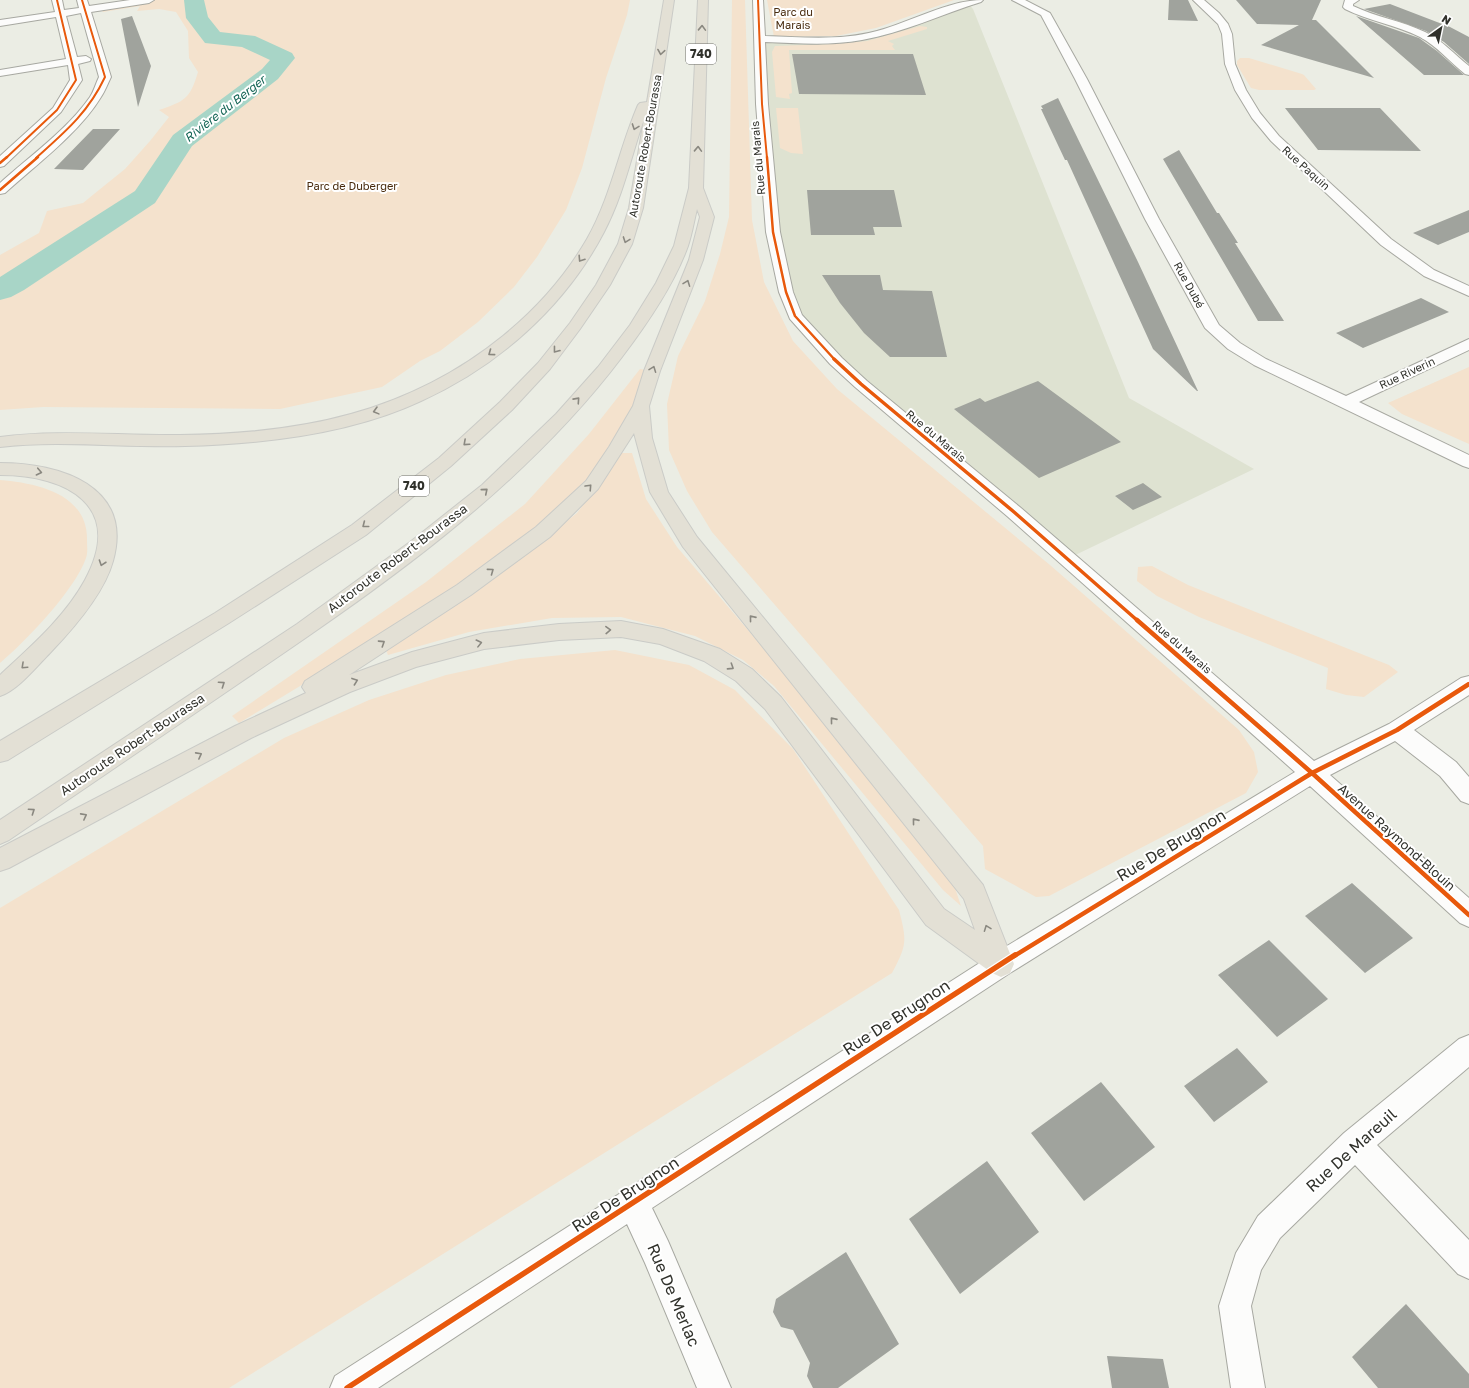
<svg xmlns="http://www.w3.org/2000/svg" width="1469" height="1388" font-family="'Golos Text',sans-serif">
<style>
.built{fill:#dee2d1}
.green{fill:#f4e2cd}
.lines{fill:none;stroke-linecap:round;stroke-linejoin:round}
.river{fill:#a8d5c7;fill-rule:evenodd}
.building{fill:#a0a39d}
.minor-casing{stroke:#a7a8a1;stroke-width:2}
.highway-casing{stroke:#cacbc7;stroke-width:2}
.minor{fill:#fcfcfb;fill-rule:evenodd}
.highway{fill:#e3e0d5;fill-rule:evenodd}
.cycleway-far4-casing{stroke:#fff;stroke-width:3}
.cycleway-far3-casing{stroke:#fff;stroke-width:4}
.cycleway-far2-casing{stroke:#fff;stroke-width:5.5}
.cycleway-far1-casing{stroke:#fff;stroke-width:7}
.cycleway-casing{stroke:#fff;stroke-width:8}
.cycleway-far4{stroke:#e8590c;stroke-width:2}
.cycleway-far3{stroke:#e8590c;stroke-width:2.5}
.cycleway-far2{stroke:#e8590c;stroke-width:3.5}
.cycleway-far1{stroke:#e8590c;stroke-width:4.5}
.cycleway{stroke:#e8590c;stroke-width:5.5}
.oneway{stroke:#8a8880}
.labels{text-anchor:middle;stroke-width:4;stroke-linejoin:round;paint-order:stroke}
.far-park-label{font-size:11px;fill:#492c0f;stroke:#fff}
.far-street-label{font-size:11px;fill:#30312b;stroke:#fff}
.shield{fill:#fff;stroke:#6e6f6b;stroke-width:1}
.shield-label{font-size:12px;font-weight:bold;fill:#30312b}
.far-water-label{font-size:12px;font-style:italic;fill:#126454;stroke:#fff}
.street-label{font-size:13px;fill:#30312b;stroke:#fff}
.near-street-label{font-size:16px;fill:#30312b;stroke:#fff}
</style>
<rect width="100%" height="100%" fill="#ebede4"/>
<path class="built" d="M968,3L973,9L1129,398L1254,469L1067,559L861,384L795,316L778,260L760,39L863,37Z"/>
<path class="green" d="M128,0H630L627,15L606,78L582,168L566,210L537,257L514,287L478,322L440,351L420,361L382,387L280,409L43,407L0,410V255L39,233L47,211L83,203L94,194L125,169L150,141L169,117L159,110C185,101 190,99 198,72L189,58L188,31L176,12L159,9L137,11L140,6L103,12L98,5Z
M732,0H745L752,220L764,282L793,341L837,389L1050,565L1239,730L1254,752L1258,772L1246,793L1049,896L1036,897L985,869L983,846L712,532L687,491L669,450L667,404L678,356L705,301L720,254L729,217Z
M767,0H954L876,28L836,36L774,37Z
M920,26L927,27V29L888,41L894,44L892,46L895,50H789L792,93L789,94L790,99L776,97L772,52L775,46L833,44L867,41Z
M1240,58H1249L1302,74L1304,75L1316,89L1314,90H1259L1251,88L1237,65V61Z
M776,108H798L803,154L791,153L780,148Z
M1469,367V444L1402,414L1388,403Z
M640,369L652,371L595,478L539,529L453,593L239,723L232,716L426,582L525,504L589,434Z
M622,453H632L646,499L677,547L771,657L955,888L961,906L943,890L774,686L743,660L695,636L621,617L552,618L469,632L388,655L384,645L498,576L577,513Z
M0,480C37,483 88,494 87,540C87,545 88,553 86,558C75,590 26,641 0,663Z
M1152,566L1188,585L1389,665L1398,672L1364,697L1346,695L1326,689L1328,668L1199,617L1157,596L1137,581L1138,567Z
M615,650L689,665L735,690L793,749L899,910C907,941 907,945 892,973L229,1388H0V908L284,738L369,700L446,675L520,659Z"/>
<g class="lines">
<path class="river" d="M184,0H204L208,17L220,32L255,36L292,53L295,58L278,79L192,146L155,203L24,290L11,297L0,300V277L135,191L173,135L262,69L270,60L242,47L205,43L186,18Z"/>
</g>
<path class="building" d="M1169,0H1188L1198,21L1168,20Z
M1236,0H1321L1312,20H1316L1374,78L1261,45L1299,25L1257,24Z
M1390,4L1450,27L1469,37V64L1444,42L1426,31L1364,9Z
M132,16L151,66L138,107L121,19Z
M1356,16L1419,38L1437,51L1464,75H1424Z
M792,54H913L926,95L799,94Z
M1058,98L1138,262L1198,391H1197L1153,349L1067,160H1065L1041,109H1043L1041,106Z
M1285,108H1380L1421,151L1318,150Z
M93,129H120L83,170L54,169Z
M1179,150L1217,213H1219L1238,243H1235L1284,321H1258L1163,159Z
M807,190H894L902,227H873L875,235H811Z
M1469,210V232L1438,245L1413,233Z
M822,275H880L883,290L932,291L947,357H890L864,333L840,303Z
M1421,298L1449,312L1363,348L1336,333Z
M1038,381L1121,442L1039,478L954,409L980,398L985,402Z
M1143,483L1162,497L1133,510L1115,496Z
M1352,883L1413,938L1365,973L1305,916Z
M1269,940L1328,999L1277,1037L1218,975Z
M1237,1048L1268,1082L1214,1122L1184,1086Z
M1101,1082L1155,1147L1084,1201L1031,1133Z
M987,1161L1039,1232L960,1294L909,1219Z
M846,1252L899,1344L838,1388H813L807,1376L810,1363L793,1330L781,1327L773,1312L776,1299Z
M1406,1304L1469,1374V1388H1378L1352,1357Z
M1107,1356L1163,1359L1169,1388H1112Z"/>
<g class="lines">
<g class="minor-casing">
<path id="minor" d="M52,0H62L64,10L79,8L77,0H87L89,6L130,0H154L149,3L91,12L111,77C108,83 105,91 101,97C80,132 36,165 5,193L0,194V183C30,156 67,130 90,97C94,91 96,83 99,77L81,13L66,16L77,57L86,56L91,59L90,61L78,64L82,80L61,112L4,166L0,167V156L53,108L70,80L68,65L0,76V70L66,59L56,17L0,26V20L55,12Z
M753,0H763L765,36C802,37 841,41 877,31C911,22 948,0 983,0L981,2C942,14 903,33 862,40C830,46 797,43 765,42L768,104L780,232L793,292L802,315L842,358L867,381L1021,508L1314,761L1389,724L1461,678L1469,676V695L1414,730L1456,762L1469,777V804L1461,801L1440,776L1395,741L1330,775L1469,898V927L1460,923L1310,786L1010,973L652,1208L668,1241L731,1388H697L645,1263L627,1224L378,1388H330L335,1376L992,955L1295,772L1007,516L855,387L830,364L790,319L779,292L766,232L756,104Z
M1012,0H1025L1050,13L1087,79L1159,219L1219,325L1240,343L1266,359L1346,396L1469,339V350L1359,402L1469,455V468L1463,466L1254,365L1228,349L1205,328L1145,219L1075,79L1041,15Z
M1193,0H1204L1219,13L1228,24L1232,34L1235,64L1246,90L1260,113L1279,136L1391,239L1434,270L1469,286V296L1424,276L1381,245L1271,141L1252,118L1235,90L1225,64L1222,34L1218,24Z
M1345,0H1359L1353,4V6C1376,17 1402,21 1425,32C1442,40 1455,55 1469,66V75L1465,74C1450,62 1437,46 1420,37C1396,25 1369,21 1345,9L1343,7Z
M1469,1035V1067L1377,1145L1469,1240V1279L1458,1274L1355,1165L1280,1238L1261,1270L1251,1306L1265,1388H1231L1219,1306L1236,1253L1258,1216L1344,1133L1459,1039Z"/>
</g>
<g class="highway-casing">
<path id="highway" d="M664,0H674L643,208L632,244L610,285L580,329L550,369L512,410L451,466L366,535L229,623L8,760L0,762V741L215,613L352,525L439,458L500,402L538,363L570,323L596,285L618,244L629,208L644,119C631,157 623,196 604,232C565,307 498,366 421,401C351,434 262,444 185,446C124,448 61,440 0,447V437C59,429 121,436 180,435C300,434 408,413 503,336C536,309 565,277 587,239C611,197 619,149 638,105L640,103L647,102Z
M698,0H708L703,188L714,217L703,260L660,371L649,406L652,438L668,492L697,537L983,885L1014,964L1010,973L1001,977L992,973L926,925L765,709L736,681L704,661L660,644L621,637L559,640L484,649L416,667L350,692L251,738L9,868L0,871V848L235,726L306,693L302,687L305,681L457,585L536,527L586,481L609,447L633,406L644,371L689,260L700,217L697,209C694,221 692,234 688,246C674,285 647,324 622,357C520,492 377,590 238,684C162,736 85,788 9,840L0,844V820L297,624L410,542L482,485L556,414L598,367L630,325L656,283L674,246L689,188ZM634,433L650,492L683,547L964,899L975,930L944,909L781,697L752,669L720,649L663,629L621,621L559,624L484,633L412,652L349,675L471,595L550,537L598,489Z
M0,463C60,463 134,486 113,561C104,594 73,629 50,653C37,666 17,691 0,696V675C30,647 65,617 85,580C125,506 67,475 0,475Z"/>
</g>
<use href="#minor" class="minor"/>
<use href="#highway" class="highway"/>
<g class="cycleway-far4-casing">
<path id="cycleway-far4" d="M758,0L762,104L767,158
M6,158L57,110L76,80L57,0
M36,158C65,132 88,113 105,77L82,0"/>
</g>
<g class="cycleway-far3-casing">
<path id="cycleway-far3" d="M767,157L773,232L786,292L795,316L835,360
M0,163L7,157
M0,190L38,157"/>
</g>
<g class="cycleway-far2-casing">
<path id="cycleway-far2" d="M834,359L861,384L1014,512L1138,621"/>
</g>
<g class="cycleway-far1-casing">
<path id="cycleway-far1" d="M1137,620L1312,773L1469,915
M1014,956L1312,773L1397,730L1469,684"/>
</g>
<g class="cycleway-casing">
<path id="cycleway" d="M347,1388L1015,955"/>
</g>
<use href="#cycleway-far4" class="cycleway-far4"/>
<use href="#cycleway-far3" class="cycleway-far3"/>
<use href="#cycleway-far2" class="cycleway-far2"/>
<use href="#cycleway-far1" class="cycleway-far1"/>
<use href="#cycleway" class="cycleway"/>
</g>
<defs><path id="oneway-chevron" d="M-2-3.5L2.5 0L-2 3.5" fill="none" stroke-width="1.6" stroke-linecap="round" stroke-linejoin="round"/></defs>
<g class="oneway">
<use href="#oneway-chevron" transform="translate(702 28) rotate(-88)"/>
<use href="#oneway-chevron" transform="translate(661 52) rotate(99)"/>
<use href="#oneway-chevron" transform="translate(635 127) rotate(110)"/>
<use href="#oneway-chevron" transform="translate(698 149) rotate(-88)"/>
<use href="#oneway-chevron" transform="translate(626 240) rotate(110)"/>
<use href="#oneway-chevron" transform="translate(581 259) rotate(123)"/>
<use href="#oneway-chevron" transform="translate(687 283) rotate(-69)"/>
<use href="#oneway-chevron" transform="translate(556 350) rotate(128)"/>
<use href="#oneway-chevron" transform="translate(491 353) rotate(144)"/>
<use href="#oneway-chevron" transform="translate(653 369) rotate(-69)"/>
<use href="#oneway-chevron" transform="translate(577 400) rotate(-48)"/>
<use href="#oneway-chevron" transform="translate(376 411) rotate(165)"/>
<use href="#oneway-chevron" transform="translate(466 443) rotate(138)"/>
<use href="#oneway-chevron" transform="translate(39 472) rotate(12)"/>
<use href="#oneway-chevron" transform="translate(589 487) rotate(-47)"/>
<use href="#oneway-chevron" transform="translate(485 491) rotate(-40)"/>
<use href="#oneway-chevron" transform="translate(365 525) rotate(142)"/>
<use href="#oneway-chevron" transform="translate(102 563) rotate(109)"/>
<use href="#oneway-chevron" transform="translate(491 571) rotate(-36)"/>
<use href="#oneway-chevron" transform="translate(752 618) rotate(-129)"/>
<use href="#oneway-chevron" transform="translate(608 630) rotate(-2)"/>
<use href="#oneway-chevron" transform="translate(382 643) rotate(-33)"/>
<use href="#oneway-chevron" transform="translate(479 643) rotate(-14)"/>
<use href="#oneway-chevron" transform="translate(24 666) rotate(137)"/>
<use href="#oneway-chevron" transform="translate(731 667) rotate(33)"/>
<use href="#oneway-chevron" transform="translate(355 681) rotate(-20)"/>
<use href="#oneway-chevron" transform="translate(222 684) rotate(-34)"/>
<use href="#oneway-chevron" transform="translate(833 720) rotate(-129)"/>
<use href="#oneway-chevron" transform="translate(199 755) rotate(-28)"/>
<use href="#oneway-chevron" transform="translate(32 811) rotate(-34)"/>
<use href="#oneway-chevron" transform="translate(84 816) rotate(-28)"/>
<use href="#oneway-chevron" transform="translate(915 821) rotate(-129)"/>
<use href="#oneway-chevron" transform="translate(987 928) rotate(-111)"/>
</g>
<g class="labels">
<g class="far-park-label">
<text x="793" y="16">Parc du<tspan x="793" dy="13">Marais</tspan></text>
<text x="352" y="190">Parc de Duberger</text>
</g>
<g class="far-street-label">
<text transform="translate(645 146) rotate(-80)" y="4">Autoroute Robert-Bourassa</text>
<text transform="translate(758 158) rotate(-95)" y="4">Rue du Marais</text>
<text transform="translate(1306 168) rotate(42)" y="4">Rue Paquin</text>
<text transform="translate(1189 285) rotate(61)" y="4">Rue Dubé</text>
<text transform="translate(1407 373) rotate(-25)" y="4">Rue Riverin</text>
<text transform="translate(936 436) rotate(40)" y="4">Rue du Marais</text>
<text transform="translate(1182 647) rotate(41)" y="4">Rue du Marais</text>
</g>
<g class="shield">
<rect x="686" y="44" width="30" height="20" rx="3"/>
<rect x="399" y="476" width="30" height="20" rx="3"/>
</g>
<g class="shield-label">
<text x="701" y="58">740</text>
<text x="414" y="490">740</text>
</g>
<g class="far-water-label">
<text transform="translate(225 109) rotate(-38)" y="4">Rivière du Berger</text>
</g>
<g class="street-label">
<text transform="translate(397 558) rotate(-37)" y="5">Autoroute Robert-Bourassa</text>
<text transform="translate(132 744) rotate(-34)" y="5">Autoroute Robert-Bourassa</text>
<text transform="translate(1397 837) rotate(42)" y="5">Avenue Raymond-Blouin</text>
</g>
<g class="near-street-label">
<text transform="translate(1171 845) rotate(-31)" y="6">Rue De Brugnon</text>
<text transform="translate(896 1017) rotate(-33)" y="6">Rue De Brugnon</text>
<text transform="translate(1351 1150) rotate(-42)" y="6">Rue De Mareuil</text>
<text transform="translate(625 1194) rotate(-33)" y="6">Rue De Brugnon</text>
<text transform="translate(674 1295) rotate(67)" y="6">Rue De Merlac</text>
</g>
</g>
<g transform="translate(1441 28) rotate(33)" stroke="#ffffff" stroke-width="3" paint-order="stroke">
<path d="M0-3L7 15L0 10L-7 15Z" fill="#30312b"/>
<text y="-6" font-size="11" font-weight="bold" text-anchor="middle" fill="#30312b">N</text>
</g>
</svg>
